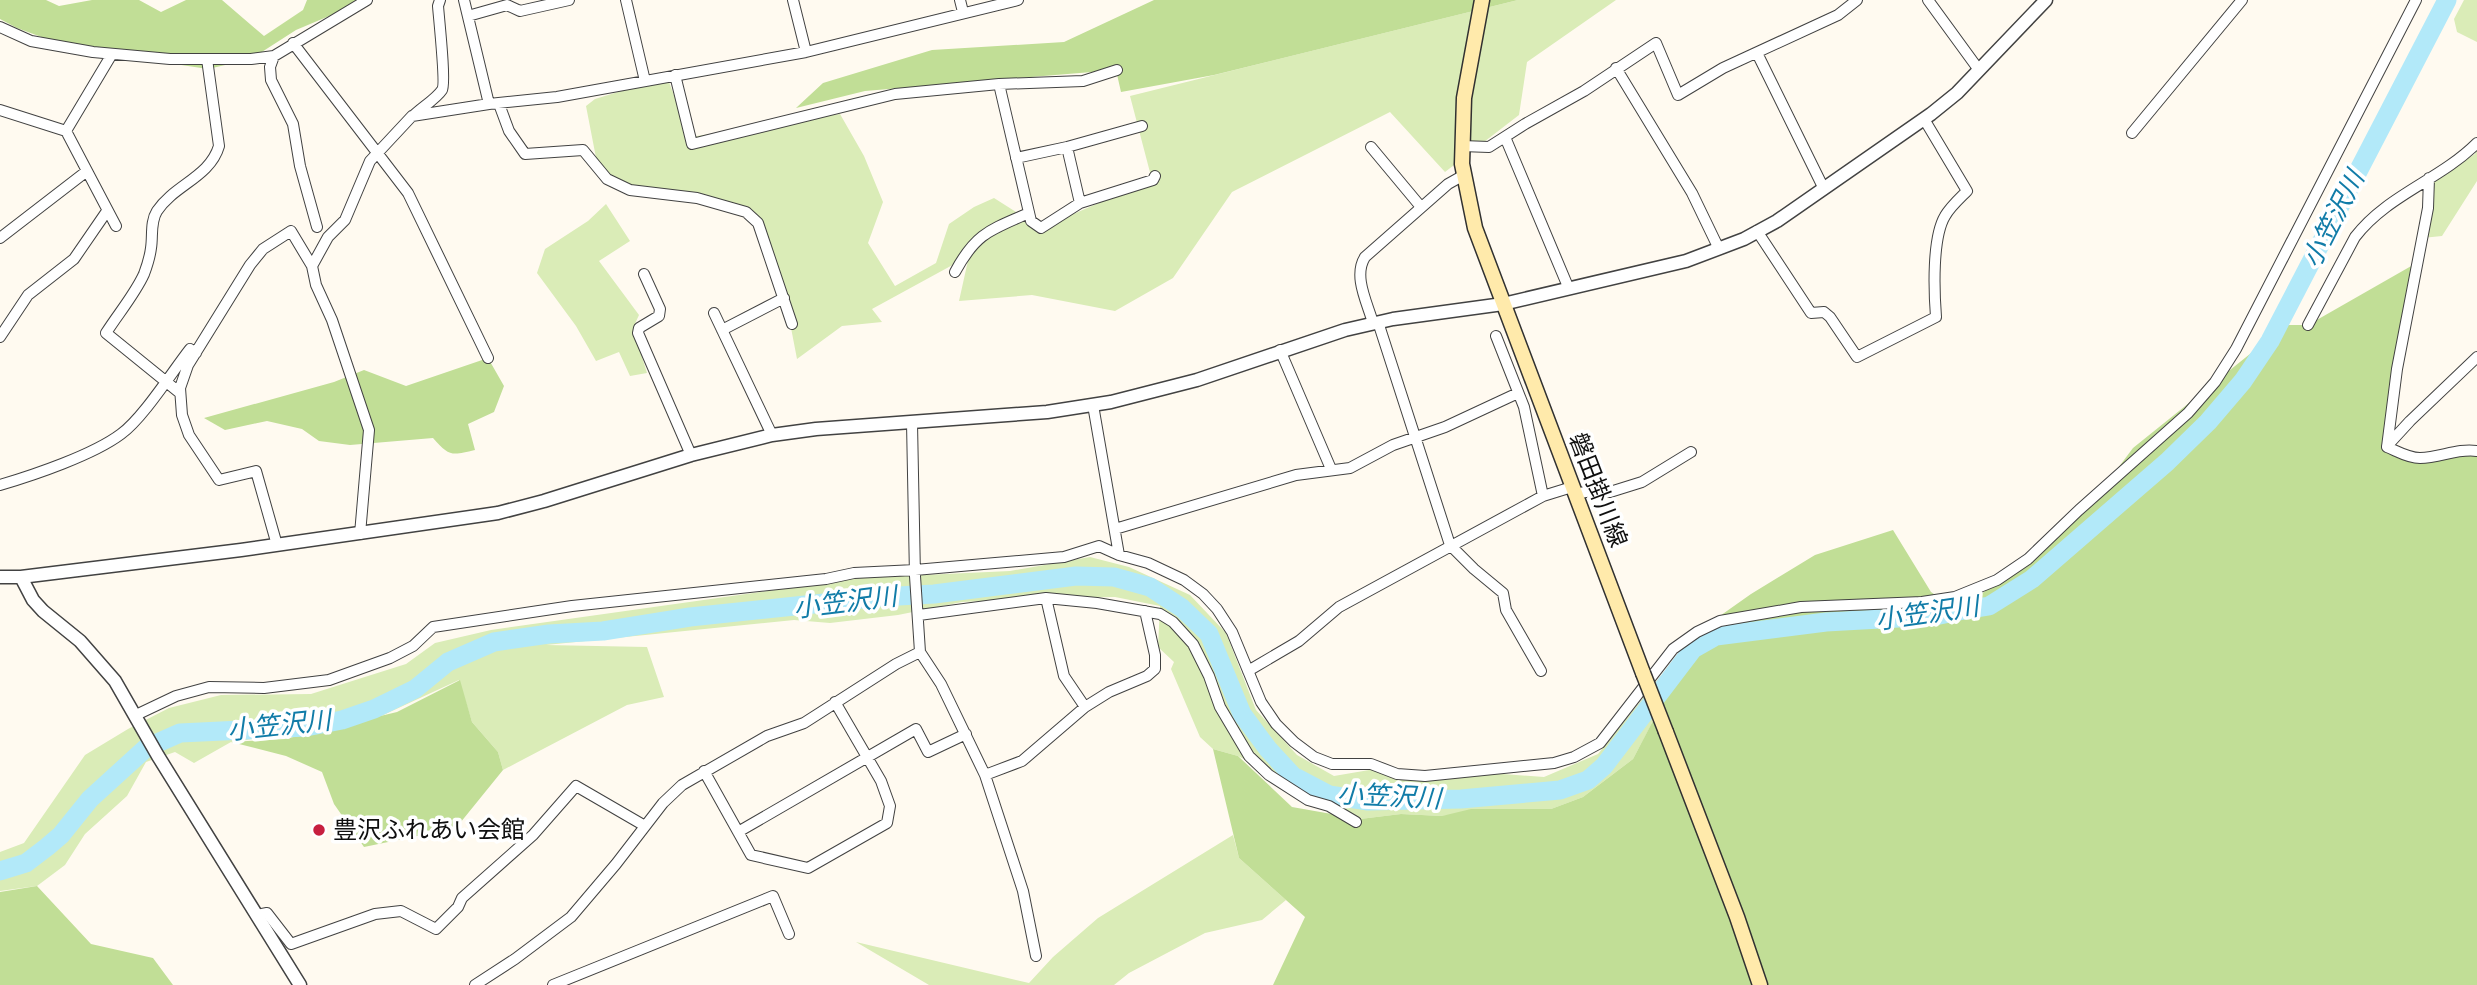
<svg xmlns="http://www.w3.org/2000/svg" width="2477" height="985" font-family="Spectral,'Noto Sans JP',serif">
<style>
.green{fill:#daecb7}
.forest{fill:#c1de96}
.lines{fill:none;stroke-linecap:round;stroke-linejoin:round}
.river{stroke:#b2e9f9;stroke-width:19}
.minor-casing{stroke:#424242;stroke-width:12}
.tertiary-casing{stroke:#424242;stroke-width:15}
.secondary-casing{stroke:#313131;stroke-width:17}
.minor{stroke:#fff;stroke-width:10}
.tertiary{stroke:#fff;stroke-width:12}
.secondary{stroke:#ffeaab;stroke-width:14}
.secondary-bridge-casing{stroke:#313131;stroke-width:17;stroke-linecap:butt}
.secondary-bridge{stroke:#ffeaab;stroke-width:14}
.poi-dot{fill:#c71f3f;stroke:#fff;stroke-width:2.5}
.labels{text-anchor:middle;stroke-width:7;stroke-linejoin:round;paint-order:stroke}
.street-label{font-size:24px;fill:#0f0f0f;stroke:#fff}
.poi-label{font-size:24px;fill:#0f0f0f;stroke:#fff;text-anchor:start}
.water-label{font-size:26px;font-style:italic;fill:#117ca8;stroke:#fff}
</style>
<rect width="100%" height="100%" fill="#fffaf0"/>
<path class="green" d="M1518,0H1616L1527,62L1519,115L1445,172L1390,112L1232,192L1173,278L1115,311L1032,295L959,301L969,256L872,309L882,322L842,326L797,359L787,307L760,229L746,212L719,204L630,190L598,168L586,106L595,99L667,77L690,137L840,114L864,156L883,202L868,243L895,286L936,263L949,224L974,207L994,198L1041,228L1152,180L1130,96Z
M2464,0H2477V42L2457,32L2454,19Z
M2477,149V181L2442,236L2422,238L2429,183L2475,154Z
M606,204L630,241L599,261L639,315L633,328L647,373L630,376L619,352L596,361L576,326L537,273L545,249L588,221Z
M1090,557L1129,567L1190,595L1226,633L1256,710L1297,755L1334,776L1381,768L1413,775L1476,772L1544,777L1598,754L1672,662L1651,725L1633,759L1583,797L1551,809L1442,816L1401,814L1360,819L1238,756L1213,749L1200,737L1171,669L1174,662L1158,647L1160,606L1115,597L1046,598L962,602L898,615L830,623L794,620L546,645L647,647L664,697L627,705L503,770L498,752L472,722L459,680L366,723L231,742L194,763L175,752L146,762L127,796L85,834L65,865L37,886L0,891V852L24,843L85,755L128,729L169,708L221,695L311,694L406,664L435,643L491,630L859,578L1010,571Z
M1233,835L1239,858L1286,900L1262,920L1205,933L1129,973L1114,985H929L856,942L1029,983L1053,957L1098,918Z"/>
<path class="forest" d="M0,0H46L59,6L92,0H139L161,12L186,0H222L264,36L303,10L307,0H367L296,30L251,59L208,69L74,49L17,28L0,19Z
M1154,0H1518L1214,75L1121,92L1116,70L865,91L796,108L823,83L932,50L1064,42Z
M2413,265L2387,446L2418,458L2477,451V985H1273L1305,917L1239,858L1213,749L1238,756L1292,807L1360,819L1401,814L1442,816L1471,809H1551L1583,797L1633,759L1667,694L1683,642L1751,594L1815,555L1893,530L1931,592L1959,611L2019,565L2118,468L2133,448L2286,325H2308Z
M488,358L504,386L494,412L468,424L475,450C451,456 449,456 433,438L350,445L319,441L302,429L267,421L225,430L204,418L334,382L364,370L406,386Z
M460,680L472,722L498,752L503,770L456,828L364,847L334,804L322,772L286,756L231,742L285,739L397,712Z
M37,886L91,944L153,958L173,985H0V892Z"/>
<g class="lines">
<path class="river" d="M0,871L26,863L47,847L61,835L90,799L146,748L180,733L306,727L342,720L374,709L415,689L448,662L494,642L549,634L603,631L690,617L881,597L934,594L1076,576L1114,577L1150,587L1182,608L1209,634L1242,714L1268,749L1293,776L1329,795L1368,801L1461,799L1560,790L1588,780L1604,766L1693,649L1716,636L1826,622L1935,616L1959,611L1989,606L2032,579L2167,462L2208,422L2243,381L2270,341L2447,0"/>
<g class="minor-casing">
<path id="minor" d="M464,0L489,104
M626,0L645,81
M793,0L806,52
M960,0L963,12
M1928,0L1979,70
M468,16L507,5L520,11L569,0
M0,27L31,41L93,52L170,59H251L274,56L367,0
M293,43L408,193L488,358
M1757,53L1824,189
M112,54L66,131L116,226
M274,56L270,67L271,80L293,124L300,166L317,227
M1616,68L1692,193L1719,249
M675,75L692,144L895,94L999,84L1083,81L1117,70
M999,84L1031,221L1041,228L1080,203L1153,180L1155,176
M499,104L509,131L525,154L583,150L607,179L630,190L697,198L746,212L758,223L792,324
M0,110L66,131
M413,116C421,108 436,99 442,90C446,84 439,19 438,6L440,0
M2132,133L2242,0
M1505,137L1569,289
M1462,146L1489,147L1525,124L1584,91L1656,43L1678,95L1723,68L1838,15L1857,0
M1067,147L1080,203
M1371,147L1421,207
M1016,158L1067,147L1142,126
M1757,231L1811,313L1824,312L1830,317L1857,357L1936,317C1934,291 1932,238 1945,216C1950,207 1959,199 1967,191L1924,119
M0,238L87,171
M955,272C976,233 990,230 1029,213
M644,274L660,309L659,316L639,328L638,333L691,455
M714,313L772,435
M1378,322L1450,545L1474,569L1503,593L1506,610L1541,671
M1373,323C1367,302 1353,276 1365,257L1448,184L1464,175
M2308,325L2355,237C2387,195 2440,180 2477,143
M722,330L784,298
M1496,336L1524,407L1543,496
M0,337L28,295L74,259L107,211
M1280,350L1331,469
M180,393L106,333C118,314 135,294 144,274C147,266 150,256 151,248C153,236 150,222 157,211C174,185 210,177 219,146L207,59
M1093,405L1119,555
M912,423L915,576L920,652L941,684L985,775L1023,891L1036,956
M2387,446L2410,421L2477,357
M2387,447L2397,369L2428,208L2429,178
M2387,447C2397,451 2408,458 2420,458C2440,458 2457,448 2477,451
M0,485C34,475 93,455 121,434C143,418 172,372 190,349L196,353
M1575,494L1596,490L1610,492L1642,482L1691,452
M1115,529L1296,475L1350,468L1393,445L1445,427L1518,393
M360,534L369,430L332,320L316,285L312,266L328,237L345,220L370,161L412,116L489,104L557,97L806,52L1018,0
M277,545L256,471L219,480L189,435L182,415L180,388L188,365L250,265L263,249L291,231L312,266
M1046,598L1064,676L1085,707
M919,615L1046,598L1097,603L1160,614L1173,622L1193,644L1209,676L1220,707L1249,756L1269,775L1308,800L1329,806L1356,822
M1248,671L1299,641L1339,607L1543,496L1572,487
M136,715L176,696L209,687L264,688L329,680L390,658L413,646L433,627L572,606L826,579L854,573L915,570L1064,557L1099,546L1119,555L1148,563L1184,580L1203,594L1217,609L1232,632L1261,702L1276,724L1294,742L1314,757L1332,764H1371L1397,774L1425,776L1554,763L1574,757L1600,743L1673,649L1697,632L1720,621L1801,607L1922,602L1955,597L1997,580L2028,559L2079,510L2188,413L2215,382L2236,349L2416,0
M704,771L751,855L808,868L887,823L890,806L881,781L835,702
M985,775L1022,761L1085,707L1109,692L1147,676L1155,669V655L1145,611
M738,832L916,729L928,752L966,734
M257,915L267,913L291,944L375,914L401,911L436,929L458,907L462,898L533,835L576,786L645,826
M475,985L515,959L571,917L616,864L663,803L682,785L767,736L804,723L896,664L920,652
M553,985L773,896L789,934"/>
</g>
<g class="tertiary-casing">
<path id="tertiary" d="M0,577H21L241,550L498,513L544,501L691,455L772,435L816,429L1047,412L1111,402L1197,380L1345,330L1393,319L1503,304L1686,261L1744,239L1777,221L1931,114L1957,93L2046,0
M21,577L33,600L43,611L80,641L115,681L158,756L300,985"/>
</g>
<g class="secondary-casing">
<path id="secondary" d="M1482,0L1464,98L1462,164L1475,228L1643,673
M1666,732L1737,917L1760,985"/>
</g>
<use href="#minor" class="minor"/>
<use href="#tertiary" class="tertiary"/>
<use href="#secondary" class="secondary"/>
<g class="secondary-bridge-casing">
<path id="secondary-bridge" d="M1643,673L1666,732"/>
</g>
<use href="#secondary-bridge" class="secondary-bridge"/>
</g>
<circle class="poi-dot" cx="319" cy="830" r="7"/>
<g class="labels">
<g class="street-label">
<text transform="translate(1598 490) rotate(69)" y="8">磐田掛川線</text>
</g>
<g class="poi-label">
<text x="333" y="838">豊沢ふれあい会館</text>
</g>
<g class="water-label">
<text transform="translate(2333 219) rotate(-63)" y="9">小笠沢川</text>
<text transform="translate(845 602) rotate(-7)" y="9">小笠沢川</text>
<text transform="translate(1927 613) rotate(-8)" y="9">小笠沢川</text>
<text transform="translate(279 725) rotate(-6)" y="9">小笠沢川</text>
<text transform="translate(1389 796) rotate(3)" y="9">小笠沢川</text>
</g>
</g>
</svg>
